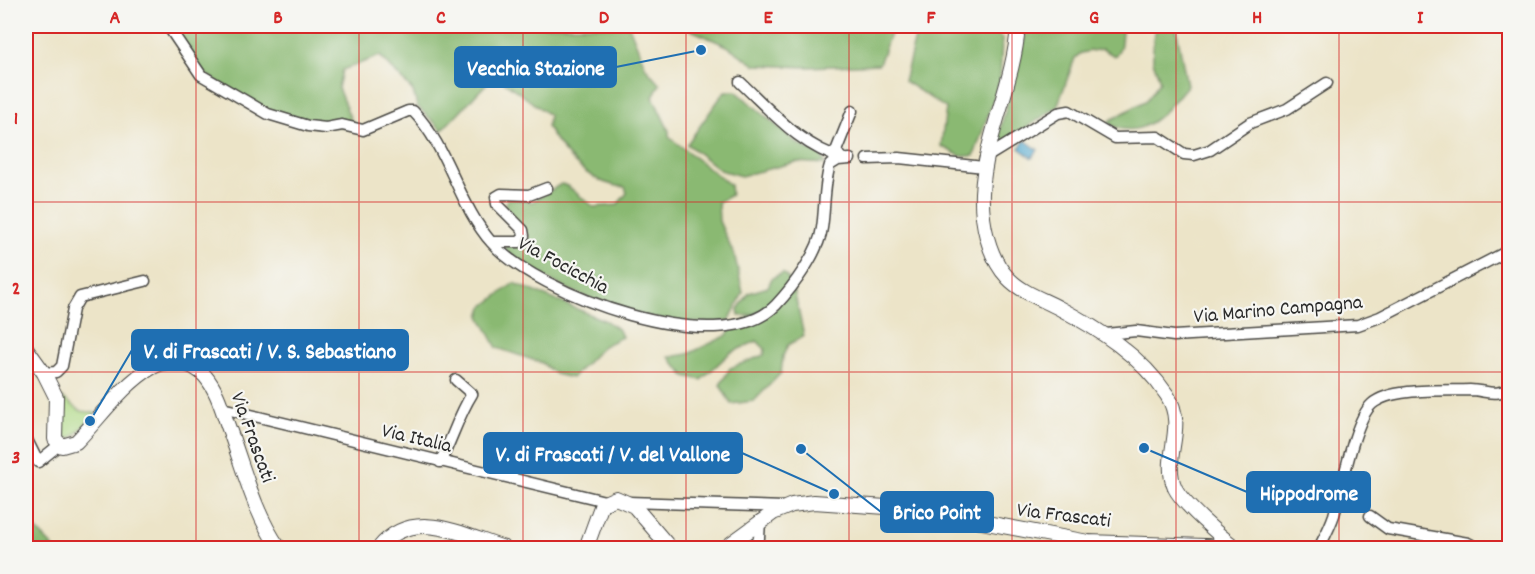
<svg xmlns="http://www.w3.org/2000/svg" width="1535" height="574" font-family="Dekko,sans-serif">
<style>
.green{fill:#aed984;stroke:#6c8258;stroke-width:1.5}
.forest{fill:#8ab972;stroke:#5a724e;stroke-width:1.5}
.water{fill:#53a9cf;stroke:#3f6a7d;stroke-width:1.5}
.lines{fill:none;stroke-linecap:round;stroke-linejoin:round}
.minor-casing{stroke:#484743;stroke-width:13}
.major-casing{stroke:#484743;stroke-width:16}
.minor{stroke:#fff;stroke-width:10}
.major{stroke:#fff;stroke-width:14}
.grid{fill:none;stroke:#d62828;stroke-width:1.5;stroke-opacity:0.55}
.labels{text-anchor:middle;stroke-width:4.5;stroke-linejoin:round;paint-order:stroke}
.street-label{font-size:21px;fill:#2b2b2b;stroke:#f6f6f2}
.leader{fill:none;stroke:#1f6fb2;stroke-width:2}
.callout-dot{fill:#1f6fb2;stroke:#f6f6f2;stroke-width:2}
.callout{fill:#1f6fb2;stroke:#1f6fb2;stroke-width:2}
.callout-label{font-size:22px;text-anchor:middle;font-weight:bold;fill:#fff}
.neatline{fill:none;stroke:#d62828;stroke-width:2}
.grid-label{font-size:20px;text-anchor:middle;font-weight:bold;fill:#d62828}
</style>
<rect width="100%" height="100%" fill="#f6f6f2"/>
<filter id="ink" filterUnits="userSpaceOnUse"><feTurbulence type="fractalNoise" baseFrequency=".0167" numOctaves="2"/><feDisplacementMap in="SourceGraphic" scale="12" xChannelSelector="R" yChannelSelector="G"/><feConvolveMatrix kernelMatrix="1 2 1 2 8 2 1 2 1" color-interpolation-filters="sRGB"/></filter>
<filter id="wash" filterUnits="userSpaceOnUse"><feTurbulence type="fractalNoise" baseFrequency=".008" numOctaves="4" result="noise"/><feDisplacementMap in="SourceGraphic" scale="24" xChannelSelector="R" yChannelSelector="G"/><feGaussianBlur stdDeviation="1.35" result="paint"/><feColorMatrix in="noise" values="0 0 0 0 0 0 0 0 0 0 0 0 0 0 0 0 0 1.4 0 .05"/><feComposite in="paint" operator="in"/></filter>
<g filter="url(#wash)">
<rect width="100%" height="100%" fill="#ece4c8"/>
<path class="green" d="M63,398L81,411L96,413L74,436L67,439L60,432L65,411Z"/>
<path class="forest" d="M172,26H629L646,68L660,84L653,97L669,131V137L730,185L731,195L718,202L719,221L735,257L743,293L729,321C657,331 560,295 504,249L507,246L528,247V235L505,206L508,198L532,202L561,184L566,185L594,207L617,205L627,193L625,187C590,185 564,155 547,127L549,115L495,75L442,130L417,106L413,91L380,56L342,70L338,88L354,127L322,126L261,108L197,69Z
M687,26H893L879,64L807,67L755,65L727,46L691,30Z
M918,26H984L1002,38L1000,80L974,156H960L941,146L946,108L904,81Z
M1028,26H1123C1120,37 1124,46 1115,56L1102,49L1081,53L1075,58L1057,107L1005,142L1001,141L1000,130Z
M1157,26H1176L1187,86C1166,110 1144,143 1109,124V121L1147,100L1160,81L1153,61V39Z
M725,91H736L798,144L822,156L825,164L796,162L741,176L720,170L687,144Z
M783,273L790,280C778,298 762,317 739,316L738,309L749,293L768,287L772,278Z
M514,283L606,321L619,330L622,337L603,346L572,378L555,374L542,363L497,348L480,316L483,307Z
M794,290L804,336L788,345L783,356L781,373L754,401L731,404L720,385L730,368L764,355L765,349L757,341L730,353L701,380L685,376L669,357L688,354L726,336L733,327Z
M26,519L54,548H26Z"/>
<path class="water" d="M1025,140L1038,150L1032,158L1019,148Z"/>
</g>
<g filter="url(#ink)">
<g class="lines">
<g class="minor-casing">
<path id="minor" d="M168,26L201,75L268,114L308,126L326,128L342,125L363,130L408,111H413C449,148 458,205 492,243C537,294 720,363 776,305C793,287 819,252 822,228C825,209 824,183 830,165L838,160L850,159
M740,82C771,111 802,148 845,159
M841,158L836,151L852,111
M985,158L1058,113L1069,111L1115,138L1158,137L1184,154L1194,155L1210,150L1250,123L1287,109L1327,83
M867,159L899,158L984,167
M491,242H520L524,236L523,230L497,204L496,197L501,194L529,195L547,188
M1106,334L1136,331L1174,336L1358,325L1380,317L1510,250
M44,373L56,372L62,366L73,309L80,297L145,281
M222,408L605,501
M26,438L38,462L59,445
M440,462C452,440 458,416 472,394L456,380
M628,502L784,507
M1370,516L1388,529L1468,543L1478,548
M755,548L759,538L760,520
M1319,548C1324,538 1330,527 1334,515C1342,489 1354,420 1372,404C1391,387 1446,391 1470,390C1485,390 1497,398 1510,387"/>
</g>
<g class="major-casing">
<path id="major" d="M1018,26C1014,84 985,135 982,193C981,221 988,257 1008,278C1021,292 1042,299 1059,308C1099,329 1141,356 1167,395C1188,428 1161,457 1175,488C1182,503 1221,537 1236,548
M26,348L44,373L56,397L55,439L62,446L76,442C98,420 124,383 151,368C169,357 191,361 205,376C217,390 222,409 228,426C243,466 254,513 279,548
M379,548C413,506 462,535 504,548
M586,548L602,504L616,498L634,506L670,548
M725,548L773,513L792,505L814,502L886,507L933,513L1088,542L1234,547"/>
</g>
<use href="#minor" class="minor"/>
<use href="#major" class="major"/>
</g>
</g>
<path class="grid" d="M196,26V548M359,26V548M523,26V548M686,26V548M849,26V548M1012,26V548M1176,26V548M1339,26V548M26,202H1510M26,372H1510"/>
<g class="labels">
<g class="street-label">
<text transform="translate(564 264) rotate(28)" y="7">Via Focicchia</text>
<text transform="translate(1278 308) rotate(-5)" y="7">Via Marino Campagna</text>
<text transform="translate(254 437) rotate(70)" y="7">Via Frascati</text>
<text transform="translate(417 437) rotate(13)" y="7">Via Italia</text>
<text transform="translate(1064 514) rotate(7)" y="7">Via Frascati</text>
</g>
</g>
<path class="leader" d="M701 50L616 67M90 421L132 350M834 494L742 453M1144 448L1247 492M801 449L881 512"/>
<g class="callout-dot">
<circle cx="701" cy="50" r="6"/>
<circle cx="90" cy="421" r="6"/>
<circle cx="834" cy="494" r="6"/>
<circle cx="1144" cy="448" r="6"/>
<circle cx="801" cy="449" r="6"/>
</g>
<g class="callout">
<rect x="455" y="47" width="161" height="40" rx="6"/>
<rect x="132" y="330" width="276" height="40" rx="6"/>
<rect x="484" y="433" width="258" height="40" rx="6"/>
<rect x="1247" y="472" width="123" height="40" rx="6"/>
<rect x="881" y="492" width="112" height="40" rx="6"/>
</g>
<g class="callout-label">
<text x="536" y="75">Vecchia Stazione</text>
<text x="270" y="358">V. di Frascati / V. S. Sebastiano</text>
<text x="613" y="461">V. di Frascati / V. del Vallone</text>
<text x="1309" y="500">Hippodrome</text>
<text x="937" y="519">Brico Point</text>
</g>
<rect width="1535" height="574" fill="none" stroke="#f6f6f2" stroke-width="66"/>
<rect x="33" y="33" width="1469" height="508" class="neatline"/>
<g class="grid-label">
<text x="115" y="23">A</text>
<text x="278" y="23">B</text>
<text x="441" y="23">C</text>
<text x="604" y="23">D</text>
<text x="768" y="23">E</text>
<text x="931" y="23">F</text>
<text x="1094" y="23">G</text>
<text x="1257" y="23">H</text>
<text x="1420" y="23">I</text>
<text x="16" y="124">1</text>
<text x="16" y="294">2</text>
<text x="16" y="463">3</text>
</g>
</svg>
